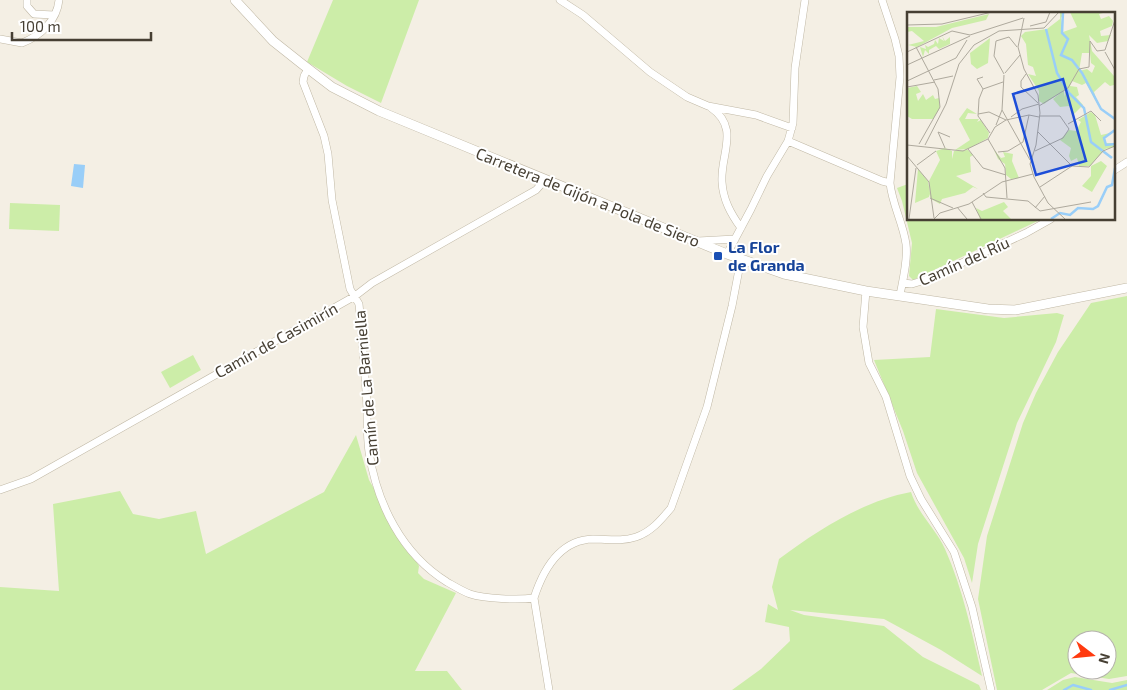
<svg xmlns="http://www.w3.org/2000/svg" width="1127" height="690" font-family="'Exo 2',sans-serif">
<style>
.green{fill:#cceda8;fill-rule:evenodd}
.water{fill:#99cef8}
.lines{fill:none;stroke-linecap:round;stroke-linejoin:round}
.stream{stroke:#99cef8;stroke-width:2.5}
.minor-casing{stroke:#c0b8a5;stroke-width:8}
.tertiary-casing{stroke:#c0b8a5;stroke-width:10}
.minor{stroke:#fff;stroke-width:7}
.tertiary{stroke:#fff;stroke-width:9}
.transit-dot{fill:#1a4fb4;stroke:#fff;stroke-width:2}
.labels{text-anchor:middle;stroke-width:4;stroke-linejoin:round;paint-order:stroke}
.street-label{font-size:16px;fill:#463f33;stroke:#fff}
.transit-label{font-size:16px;font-weight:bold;fill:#164399;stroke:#fff;text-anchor:start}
.inset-river{fill:none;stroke:#99cef8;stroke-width:2.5}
.inset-road{fill:none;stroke:#aea99d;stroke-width:1}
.view{fill:#1d4ed8;fill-opacity:0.15;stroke:#1d4ed8;stroke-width:2.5}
.inset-edge{fill:none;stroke:#463f33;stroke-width:2.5}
</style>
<rect width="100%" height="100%" fill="#f4efe4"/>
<path class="green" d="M333,0H419L381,103L347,86L307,62Z
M908,184V219H1042L913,280L909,276L912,243L902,201L897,188Z
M10,203L60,205L59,231L9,229Z
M1127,296V676L1109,679L1071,673L1042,690H997L978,599L987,536L1023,423L1036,393L1058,352L1091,303ZM1077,640H1107V670H1077Z
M936,309L1004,318L1057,313L1064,315L1056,342L1017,423L978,544L972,583L964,558L917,473L903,431L874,360L930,357Z
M193,355L201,370L170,388L161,372Z
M356,435L369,480L419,566L418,573L424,579L456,593L415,671H447L462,690H0V587L59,591L53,504L120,491L133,514L159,519L196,511L206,554L324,492Z
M911,492C918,514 936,529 945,549C963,589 972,633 982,676L941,650L884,619L790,610L804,615L884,626L923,657L979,685L981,690H732L761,669L790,641L789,627L765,622L768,604L778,610L772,587L779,559C818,530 863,501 911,492Z
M1075,677L1112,683L1127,680V690H1047L1063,680Z"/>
<path class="water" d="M74,164L85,165L83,188L71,186Z"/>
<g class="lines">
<path class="stream" d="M1064,690L1073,685L1091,690
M1110,690L1127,685"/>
<g class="minor-casing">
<path id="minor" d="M27,0V6L34,14L54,15
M560,0L583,15L650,72L687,97L708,106L756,115L792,128
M882,0L895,39L899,56L900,77L890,183C892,204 903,223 906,244C908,260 903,279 900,295
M0,39L22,43C40,36 57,21 59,0
M308,69L304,76L303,82L324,136L328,154L332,200L350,289L359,304C362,333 364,362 366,391C368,411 366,432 369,452C377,504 402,554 447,582C454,586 462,591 470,594C485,599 518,600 534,598C543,570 560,540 593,539C608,539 621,542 636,537C651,532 661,520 671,508L707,407L732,306L741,259
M710,107C741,128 720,154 722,182C723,200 731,214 741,228
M788,141L882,181L890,183
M1113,171L1127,162
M698,241L735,239
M727,254L751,209L767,176L788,141L793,123L795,68L805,0
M903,283L912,284L925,280L1026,233L1051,219
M866,291L863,327L869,363L886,397L910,476L921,499L954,552L972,607L991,690
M0,490L31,479L355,296L372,283L536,190L545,180
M534,598L549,690"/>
</g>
<g class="tertiary-casing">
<path id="tertiary" d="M235,0L273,41L302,64L332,87L379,111L727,254L784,274L866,291L988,309L1015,310L1127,288"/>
</g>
<use href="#minor" class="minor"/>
<use href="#tertiary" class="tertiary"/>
</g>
<rect class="transit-dot" x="713" y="251" width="10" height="10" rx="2.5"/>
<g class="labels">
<g class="street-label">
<text transform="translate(588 197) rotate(22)" y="6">Carretera de Gijón a Pola de Siero</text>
<text transform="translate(964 261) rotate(-24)" y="6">Camín del Ríu</text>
<text transform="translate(276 340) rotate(-29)" y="6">Camín de Casimirín</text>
<text transform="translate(366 388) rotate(-95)" y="6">Camín de La Barniella</text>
</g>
<g class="transit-label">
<text x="728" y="253">La Flor<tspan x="728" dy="18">de Granda</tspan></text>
</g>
</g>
<g transform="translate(907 12)">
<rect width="208" height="208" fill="#f4efe4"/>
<path d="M153,0H158L154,6L156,20L170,15L163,0H200L192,2L194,7L202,4L206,9L205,14L193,19L194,24L204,23L201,29L190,31L182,23L185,39L207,64V73L203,74L198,70L187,80L191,93L179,71L175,73L165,69L163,74L170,75L172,83L169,85L176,93L167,102L162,94L153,95L146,87L157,78V85L159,77L137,92L132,89V79L121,62L129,64L126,55L121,53L119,32L114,24L118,20L140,17L153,7ZM175,41H183L184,51L188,54L185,61L180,57L172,59ZM82,2L79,8L45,16L10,35L1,33L17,29L5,19L0,20V15H29ZM35,24L38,29L43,25V32L32,37L29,34L22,38V42L18,38L16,45L13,35L19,37L18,33L21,35L27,32L28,28L31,32L32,26L37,29ZM83,26L81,51L70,57L64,52L63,41ZM10,74L14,80L9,82L11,89L16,82L19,88L26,83L28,87L32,86L33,96L26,107H5L0,104V76ZM60,96L70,102L61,101L58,107H72L70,110L74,108L82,121L81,126L61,137L48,138L63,128L52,107ZM184,100L188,103L194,123L203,121L197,125L198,131H207V135L198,137L183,154H172L170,146L164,149L162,144L164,136L153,128L162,118L169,119L174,110L171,108ZM38,136L45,139V147L47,139L61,138L66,143L63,145L64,160L49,164L71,177L66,175L58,181L35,187L33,192L24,187L22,182V185L8,191L11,157L21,169L23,181L22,169L33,148L29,139ZM87,138L94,146L98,145L96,140L106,142L105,149L112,166L104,167L99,163L98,152L91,147ZM194,149L200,154L185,180L175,174L184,164V154ZM97,190L101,195L96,199L104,207H73L69,196L75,199Z" fill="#cceda8" fill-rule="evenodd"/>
<path class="inset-river" d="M156,0L155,21L161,27L154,43L165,48L175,61L194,97L208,107M139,17L150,61L162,81L177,96L184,130L205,146M208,118L197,126L199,133L208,132M144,207L153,201L163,203L171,196L186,197L191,194L200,175L205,173L208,156"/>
<path class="inset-road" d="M117,6L111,35L117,57L131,83L133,101L129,133L123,152L127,165L141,191L158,207M0,13L35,12L85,0M123,14L139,10L143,0M89,29L87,44L97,62M89,29L102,25L110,35M9,35L31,77L33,95L12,132M0,40L45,19L63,23L116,6M198,40L208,58M0,53L63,24M98,61L113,43M119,62L114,69V75L131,91M97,63L95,98L123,148M27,68L46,64M0,69L49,46L60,28M0,75L28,70M76,77L70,67L76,65M132,94L161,76L172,57L182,55L183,29L190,39L198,38L208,8M71,102L82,100L99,108M104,105L115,97L132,92M161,112L184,99L194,109M89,113L95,98M131,120L165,154M83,121L71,104L72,87L76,77L96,70M81,127L98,156L100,186M0,133L56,139L81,127L88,115L99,108L122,103L132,105M18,133L39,92L52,52L67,33L92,19L137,16L152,0M38,136L31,120L43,125M61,137L76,156L99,163M128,139L156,126L162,117L153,104H132M91,140L101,139L116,130L122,103M0,144L22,170L27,206M10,153L29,139M133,175L165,154L182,155L196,139L208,134M76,181L79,185L121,189L133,199L184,190M23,186L46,196M65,190L74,207M50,195L60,207M128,196L138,184M2,207L9,156M27,207L33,201L62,192L95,170L126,162"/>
<path class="view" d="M156,67L179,149L129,163L106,82Z"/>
<rect width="208" height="208" class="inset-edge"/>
</g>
<g transform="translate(1092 655) rotate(106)"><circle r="24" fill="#ffffff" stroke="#b5b2ad"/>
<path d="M0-4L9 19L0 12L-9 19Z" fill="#ff3a0f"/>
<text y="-8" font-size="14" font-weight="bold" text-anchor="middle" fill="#463f33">N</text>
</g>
<path d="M12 32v8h139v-8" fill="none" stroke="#463f33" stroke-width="2.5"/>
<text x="20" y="32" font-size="15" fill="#463f33" stroke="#ffffff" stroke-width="4" paint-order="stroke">100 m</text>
</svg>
